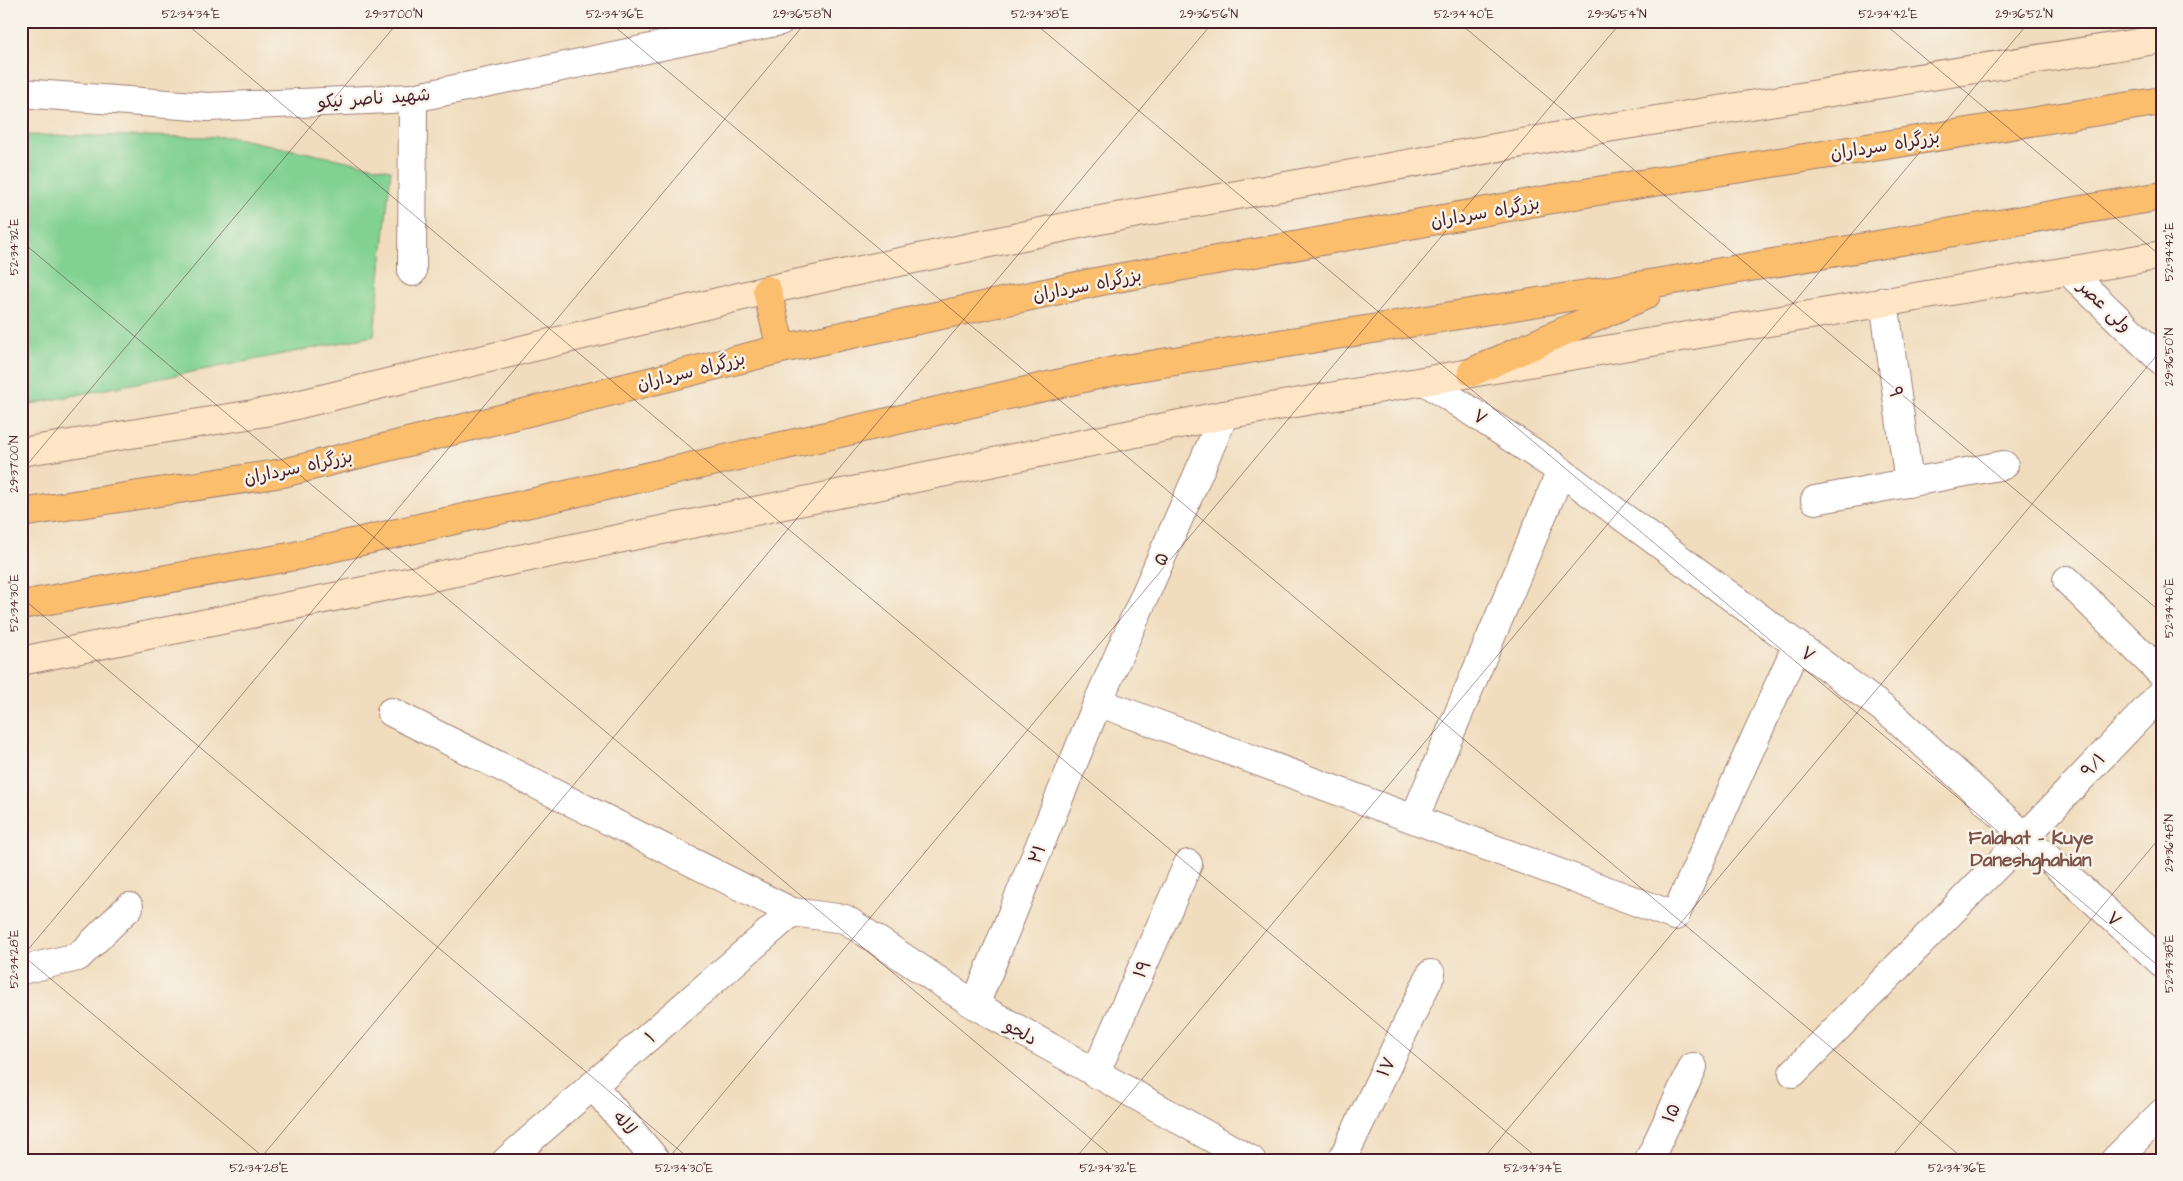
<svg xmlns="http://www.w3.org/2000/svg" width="2183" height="1181" font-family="'Architects Daughter','Playpen Sans Arabic',sans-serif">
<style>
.green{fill:#81d191;stroke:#66785e}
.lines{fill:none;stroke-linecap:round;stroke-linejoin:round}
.minor-casing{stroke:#9e7e74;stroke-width:30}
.tertiary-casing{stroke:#9e7e74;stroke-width:30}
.secondary-casing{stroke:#9e7e74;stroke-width:30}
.trunk-casing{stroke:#9e7e74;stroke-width:30}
.minor{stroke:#fff;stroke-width:28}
.tertiary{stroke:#fff;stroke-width:28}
.secondary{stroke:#fde5c5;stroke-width:28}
.trunk{stroke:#fabe6d;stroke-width:28}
.ticks{fill:none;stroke:#4a1f2b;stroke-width:1;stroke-opacity:0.45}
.labels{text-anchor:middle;stroke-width:5;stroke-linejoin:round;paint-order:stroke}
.street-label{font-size:18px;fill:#4a1f2b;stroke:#f7f3e8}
.neighbourhood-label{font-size:19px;font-weight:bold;fill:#7c5149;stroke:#f7f3e8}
.neatline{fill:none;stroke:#4a1f2b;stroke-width:2}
.ticks-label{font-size:12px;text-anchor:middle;fill:#4a1f2b}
</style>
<rect width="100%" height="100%" fill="#f7f3e8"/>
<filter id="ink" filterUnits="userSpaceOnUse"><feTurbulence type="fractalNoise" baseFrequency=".02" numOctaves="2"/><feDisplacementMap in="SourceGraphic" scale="10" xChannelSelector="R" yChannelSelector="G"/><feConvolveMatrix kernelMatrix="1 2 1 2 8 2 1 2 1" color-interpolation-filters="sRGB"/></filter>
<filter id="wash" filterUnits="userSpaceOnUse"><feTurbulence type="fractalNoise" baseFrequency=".0096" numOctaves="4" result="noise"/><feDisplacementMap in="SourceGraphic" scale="20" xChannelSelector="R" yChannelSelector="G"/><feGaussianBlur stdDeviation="1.12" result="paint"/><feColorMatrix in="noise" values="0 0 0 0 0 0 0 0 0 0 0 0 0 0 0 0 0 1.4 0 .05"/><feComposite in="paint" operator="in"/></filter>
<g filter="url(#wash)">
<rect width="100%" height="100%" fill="#f1ddbd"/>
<path class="green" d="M21,135L231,137L391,170L374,336L21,406Z"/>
</g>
<g filter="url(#ink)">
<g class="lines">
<g class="minor-casing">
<path id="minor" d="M412,272L413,98
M2069,272L2162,361
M1884,301L1909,483
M1425,381L1551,464L1896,718L2162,963
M1815,500L2004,465
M2067,580L2162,674
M1098,702L1675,916L1797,645
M391,712L792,912L507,1160
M1414,819L1561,471
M21,970L78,957L129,907
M975,1005L1098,702L1224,415
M1793,1073L2025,837L2162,693
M1095,1074L1188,864
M594,1087L656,1160
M1342,1160L1431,974
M1649,1160L1693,1067
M2115,1160L2162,1113"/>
</g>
<g class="tertiary-casing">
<path id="tertiary" d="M21,93L208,107L413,98L780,21
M792,912L845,919L975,1005L1251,1160"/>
</g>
<g class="secondary-casing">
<path id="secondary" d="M21,452L272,411L767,290L1089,222L1582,132L2162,39
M21,661L1224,415L2162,255"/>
</g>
<g class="trunk-casing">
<path id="trunk" d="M767,290L781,349
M1472,372L1646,295
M21,513L283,473L781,349L1101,281L1591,192L2162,101
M21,605L295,556L1119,370L1680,279L2162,196"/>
</g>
<use href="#minor" class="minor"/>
<use href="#tertiary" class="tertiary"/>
<use href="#secondary" class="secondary"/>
<use href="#trunk" class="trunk"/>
</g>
</g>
<path class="ticks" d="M183,21L1540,1160M608,21L1965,1160M1032,21L2162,969M1457,21L2162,613M1881,21L2162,257M21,241L1116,1160M21,472L399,21M21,597L691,1160M21,954L267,1160M21,958L807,21M259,1160L1214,21M667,1160L1622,21M1074,1160L2030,21M1482,1160L2162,349M1889,1160L2162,835"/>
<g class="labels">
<g class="street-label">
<text transform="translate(374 98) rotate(-4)" y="6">شهید ناصر نیکو</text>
<text transform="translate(1885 145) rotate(-9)" y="6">بزرگراه سرداران</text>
<text transform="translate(1485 212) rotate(-10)" y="6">بزرگراه سرداران</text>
<text transform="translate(1087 285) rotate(-11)" y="6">بزرگراه سرداران</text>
<text transform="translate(2105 306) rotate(44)" y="6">ولی عصر</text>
<text transform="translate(691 371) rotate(-14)" y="6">بزرگراه سرداران</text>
<text transform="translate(1896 392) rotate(82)" y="6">۹</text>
<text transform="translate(1480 417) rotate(33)" y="6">۷</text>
<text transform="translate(298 467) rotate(-12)" y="6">بزرگراه سرداران</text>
<text transform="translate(1161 559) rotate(-66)" y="6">۵</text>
<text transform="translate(1808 654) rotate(36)" y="6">۷</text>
<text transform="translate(2093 765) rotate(-47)" y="6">۹/۱</text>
<text transform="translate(1037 854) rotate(-68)" y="6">۲۱</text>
<text transform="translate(2114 919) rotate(43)" y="6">۷</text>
<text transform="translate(1142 969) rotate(-66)" y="6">۱۹</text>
<text transform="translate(1021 1032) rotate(30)" y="6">دلجو</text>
<text transform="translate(650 1037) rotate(-41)" y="6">۱</text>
<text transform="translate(1386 1067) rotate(-65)" y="6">۱۷</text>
<text transform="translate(1671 1113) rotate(-65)" y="6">۱۵</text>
<text transform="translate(625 1123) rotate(50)" y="6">لاله</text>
</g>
<g class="neighbourhood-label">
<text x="2031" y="844">Falahat - Kuye<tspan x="2031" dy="22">Daneshghahian</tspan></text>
</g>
</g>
<rect width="2183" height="1181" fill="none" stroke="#f7f3e8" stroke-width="55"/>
<rect x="28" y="28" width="2128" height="1126" class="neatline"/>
<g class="ticks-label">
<text x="191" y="18">52°34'34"E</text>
<text x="394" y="18">29°37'00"N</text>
<text x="615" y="18">52°34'36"E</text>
<text x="802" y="18">29°36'58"N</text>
<text x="1040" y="18">52°34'38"E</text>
<text x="1209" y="18">29°36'56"N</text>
<text x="1464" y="18">52°34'40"E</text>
<text x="1617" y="18">29°36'54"N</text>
<text x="1888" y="18">52°34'42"E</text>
<text x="2024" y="18">29°36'52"N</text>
<text transform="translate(14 247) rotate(-90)" y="4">52°34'32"E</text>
<text transform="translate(2169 252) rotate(-90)" y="4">52°34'42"E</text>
<text transform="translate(2169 357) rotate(-90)" y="4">29°36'50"N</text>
<text transform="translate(14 464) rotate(-90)" y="4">29°37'00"N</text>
<text transform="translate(14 603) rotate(-90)" y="4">52°34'30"E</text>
<text transform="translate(2169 608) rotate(-90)" y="4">52°34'40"E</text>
<text transform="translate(2169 843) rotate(-90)" y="4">29°36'48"N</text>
<text transform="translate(14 959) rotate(-90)" y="4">52°34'28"E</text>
<text transform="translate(2169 964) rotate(-90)" y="4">52°34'38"E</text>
<text x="259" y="1172">52°34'28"E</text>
<text x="684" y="1172">52°34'30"E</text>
<text x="1108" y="1172">52°34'32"E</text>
<text x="1533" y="1172">52°34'34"E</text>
<text x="1957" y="1172">52°34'36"E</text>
</g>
</svg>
